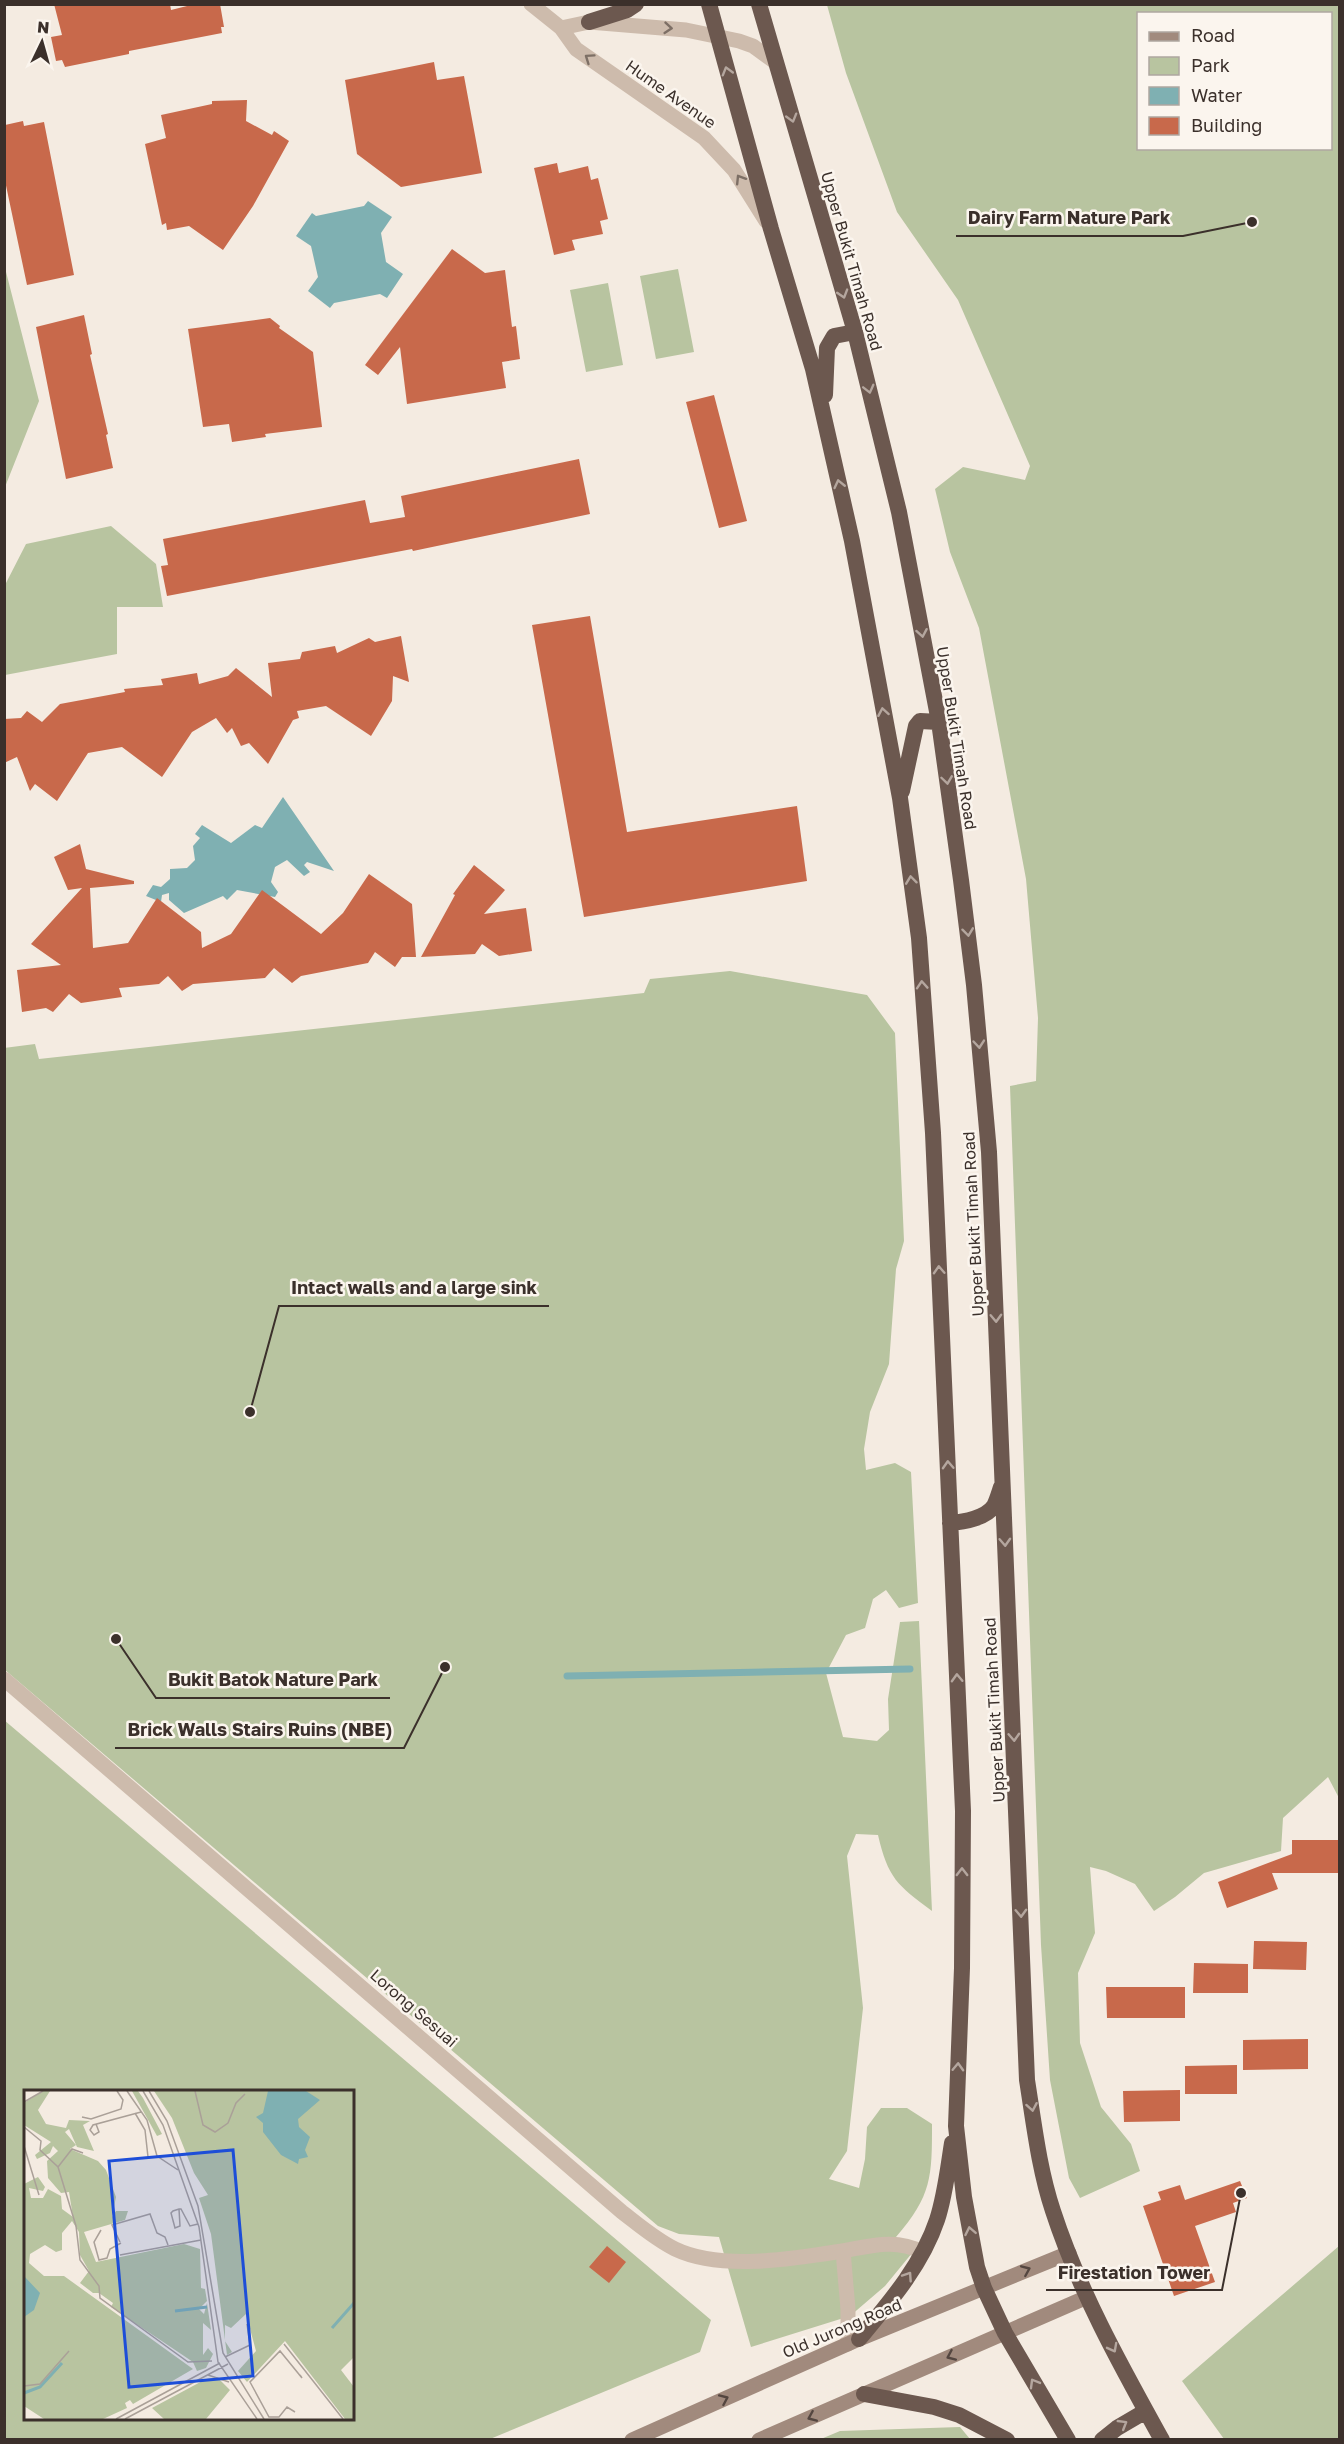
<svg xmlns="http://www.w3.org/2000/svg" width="1344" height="2444" font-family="'Golos Text',sans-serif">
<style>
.green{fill:#b8c4a0;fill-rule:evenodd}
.water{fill:#7fb0b2}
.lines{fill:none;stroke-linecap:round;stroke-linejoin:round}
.stream{stroke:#7fb0b2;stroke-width:7}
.building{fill:#c8694b}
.minor{stroke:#cdbbac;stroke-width:15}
.secondary{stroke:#a18a7d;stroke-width:15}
.trunk{stroke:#6c584f;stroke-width:16}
.oneway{stroke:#7d6f65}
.oneway2{stroke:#b4a69e}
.oneway3{stroke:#544640}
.labels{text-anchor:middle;stroke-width:5;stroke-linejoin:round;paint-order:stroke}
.street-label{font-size:16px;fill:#3b302b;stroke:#fbf5ee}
.inset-river{fill:none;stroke:#7fb0b2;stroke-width:3}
.inset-road{fill:none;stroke:#aaa098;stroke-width:1.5}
.view{fill:#1d4ed8;fill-opacity:0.15;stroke:#1d4ed8;stroke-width:3}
.inset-edge{fill:none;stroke:#3b302b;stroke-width:3}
.leader{fill:none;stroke:#3b302b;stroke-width:2}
.callout-dot{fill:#3b302b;stroke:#fbf5ee;stroke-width:2}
.callout-label{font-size:18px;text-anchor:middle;font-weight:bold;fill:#3b302b;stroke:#fbf5ee;stroke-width:5;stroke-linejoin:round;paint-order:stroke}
</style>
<rect width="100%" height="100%" fill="#f4ebe1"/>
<path class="green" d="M827,5H1339V1798L1328,1777L1283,1818L1281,1851L1204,1873L1175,1897L1154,1911L1135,1884L1106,1871L1090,1867L1095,1933L1078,1973L1080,2043L1101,2107L1131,2144L1140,2171L1080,2198L1069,2178L1050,2080L1041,1945L1010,1086L1036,1081L1038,1018L1026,879L979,628L950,552L935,489L963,467L1025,480L1030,466L958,300L897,212L846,73ZM1138,14H1330V148H1138Z
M4,264L39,401L5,487H4Z
M678,269L694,352L656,359L640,276Z
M608,283L623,365L586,372L570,290Z
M111,526L156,564L163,607H117V654L5,675V585L26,544Z
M730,971L867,995L895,1033L904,1241L896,1269L889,1364L870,1412L864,1449L866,1470L895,1463L911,1472L918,1603L899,1608L886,1590L873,1599L865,1628L846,1635L826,1673L843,1737L877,1741L889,1730L888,1699L900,1622L919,1621L932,1911C897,1885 888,1878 878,1835L856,1834L847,1856L863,2008L847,2151L829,2179L859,2188L865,2159L867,2127L881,2108H907L932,2124C932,2176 932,2196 896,2237L917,2247L885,2286L850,2316L751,2347L719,2237L679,2234L658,2226L5,1670L4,1048L35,1044L39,1059L644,993L650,979Z
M4,1720L711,2320L700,2352L490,2439H5ZM26,2092H352V2418H26Z
M1339,2246V2439H1224L1182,2381Z
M960,2427L970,2439H821L840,2431Z"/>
<path class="water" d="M368,201L392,217L381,233L386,262L403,274L387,298L380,294L334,303L330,308L308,291L318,277L311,246L296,236L312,213L316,216L364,206Z
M283,797L334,871L307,862L304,865L310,872L304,876L287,860L275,867L271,882L278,892L275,897L237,890L227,900L223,896L184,913L169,900V893L162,895L161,902L146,896L153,885L161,887L170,879V869L187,868L195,860L193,846L200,838L195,834L202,825L231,843L255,825L262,828Z"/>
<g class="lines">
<path class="stream" d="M567,1676L910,1669"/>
</g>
<path class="building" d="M54,4H170L171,10L195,4H220L224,27H221L222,33L129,51V54L65,67L62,60L56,61L51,37L62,35Z
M434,62L437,80L464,76L482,173L401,187L357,154L345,80Z
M247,100L246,121L272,135L274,131L289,141L253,206L223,250L189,226L167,230L166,223L162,225L145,144L166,138L161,115L212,104V101Z
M23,121L24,126L44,122L74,275L27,285L4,176L5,125Z
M557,163L559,173L588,166L591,180L598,178L608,219L600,221L603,234L572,240L575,250L554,255L534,168Z
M452,249L485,273L505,270L512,327L516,326L520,359L502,362L506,388L407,404L400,347L378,375L365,365Z
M84,315L92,354L90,355L108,434L106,435L113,468L66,479L36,327Z
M270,318L280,326L279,328L313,352L322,427L265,434L266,437L232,442L229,424L203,427L188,329Z
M714,395L747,521L719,528L686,402Z
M579,459L590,514L413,551L412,549L167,596L161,566L168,565L163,539L365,500L370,523L405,517L401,496Z
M590,616L627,832L797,806L807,881L584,917L532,625Z
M401,636L409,682L393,676L392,701L371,736L326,706L297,711L299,718L293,720L268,764L249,743L241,746L232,728L227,733L216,718L192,732L162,777L122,747L88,753L57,801L35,784L30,791L17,757L4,763V719L21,718L27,711L42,722L60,704L125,692L124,689L163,685L161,679L197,673L199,684L228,676L236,668L272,697L268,663L300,659L302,652L335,646L337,653L369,638L375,642Z
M80,844L86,869L134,881V884L90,888L93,948L128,943L157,898L201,932L202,948L231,934L262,890L321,934L343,913L369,874L412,904L416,957H402L395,967L375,952L368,963L301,976L292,983L274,968L265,978L193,984L182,991L168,976L159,984L119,988L122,997L81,1003L69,994L53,1012L46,1008L22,1012L17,970L61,965L31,944L82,888L68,890L54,857Z
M474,865L505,890L484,914L526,908L532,951L499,956L482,944L475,954L421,957L455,895L453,894Z
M1292,1840H1340V1873H1272L1278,1889L1227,1908L1218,1882L1292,1854Z
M1254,1941L1307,1942L1306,1970L1253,1969Z
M1194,1963L1248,1964V1993H1193Z
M1106,1987H1185V2018H1107Z
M1308,2039V2069L1243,2070V2040Z
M1237,2065V2094H1185V2066Z
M1180,2090V2121L1124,2122L1123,2091Z
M1240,2181L1247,2198L1233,2203L1236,2212L1195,2226L1215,2282L1174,2296L1143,2206L1161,2200L1158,2192L1180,2185L1185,2200Z
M607,2246L626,2262L609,2283L589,2267Z"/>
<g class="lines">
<path class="minor" d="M531,4L561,28L576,49L704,138L734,170L766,221
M561,28L589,22L686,30L739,41L753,46L775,62
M4,1679L622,2212C639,2225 655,2239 675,2249C721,2271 792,2259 842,2251C870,2246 896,2238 922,2252
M843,2251L848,2309V2344"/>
<path class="secondary" d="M632,2440L859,2339L1069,2253
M759,2440L1087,2297"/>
<path class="trunk" d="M709,4L771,229L813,369L852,541L900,798L919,938L933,1133L963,1811L962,1968L956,2126L964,2197L977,2267L984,2288L1005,2333L1068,2440
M759,4L855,332L899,512L939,722L961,880L974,985L989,1152L1027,2080C1034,2124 1039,2169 1053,2211C1079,2291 1121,2366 1162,2440
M589,22L627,10L636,4
M825,395L827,348L834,336L855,332
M902,791L916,726L920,721L939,722
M950,1523C964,1522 986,1518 994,1506C997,1500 999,1493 1001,1487
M859,2339C889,2303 922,2265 937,2220C945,2196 948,2168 952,2143
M864,2394L934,2407L959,2415L1007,2440
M1102,2440L1117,2428L1146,2411"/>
</g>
<defs><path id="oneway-chevron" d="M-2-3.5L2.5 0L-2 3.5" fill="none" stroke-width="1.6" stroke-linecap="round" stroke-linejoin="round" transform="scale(1.5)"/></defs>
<g class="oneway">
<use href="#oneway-chevron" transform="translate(668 28) rotate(5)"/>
<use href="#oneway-chevron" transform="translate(589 58) rotate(-145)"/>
<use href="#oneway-chevron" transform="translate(740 179) rotate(-122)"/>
</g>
<g class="oneway2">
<use href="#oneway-chevron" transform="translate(727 71) rotate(-106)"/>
<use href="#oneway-chevron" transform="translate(792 118) rotate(74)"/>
<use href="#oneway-chevron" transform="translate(843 294) rotate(73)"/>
<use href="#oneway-chevron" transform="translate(869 389) rotate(76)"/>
<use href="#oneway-chevron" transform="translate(839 484) rotate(-103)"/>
<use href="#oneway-chevron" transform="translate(922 633) rotate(80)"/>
<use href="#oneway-chevron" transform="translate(883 712) rotate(-100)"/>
<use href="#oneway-chevron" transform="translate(947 780) rotate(82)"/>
<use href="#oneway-chevron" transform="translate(911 880) rotate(-97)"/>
<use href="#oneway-chevron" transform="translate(968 932) rotate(83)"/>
<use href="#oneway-chevron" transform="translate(922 985) rotate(-94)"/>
<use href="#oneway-chevron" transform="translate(979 1044) rotate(85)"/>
<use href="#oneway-chevron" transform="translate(939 1270) rotate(-93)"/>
<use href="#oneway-chevron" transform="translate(996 1318) rotate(88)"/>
<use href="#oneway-chevron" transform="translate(948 1465) rotate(-93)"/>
<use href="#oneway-chevron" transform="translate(1005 1542) rotate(87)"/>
<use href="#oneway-chevron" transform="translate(957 1678) rotate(-92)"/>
<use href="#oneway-chevron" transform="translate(1014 1737) rotate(87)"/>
<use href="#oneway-chevron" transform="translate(962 1872) rotate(-90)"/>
<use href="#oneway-chevron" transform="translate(1021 1913) rotate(88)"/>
<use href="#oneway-chevron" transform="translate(958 2067) rotate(-88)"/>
<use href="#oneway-chevron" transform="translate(1032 2107) rotate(80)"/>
<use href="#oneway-chevron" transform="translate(970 2231) rotate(-101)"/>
<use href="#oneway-chevron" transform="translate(908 2276) rotate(-56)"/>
<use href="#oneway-chevron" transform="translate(1113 2348) rotate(62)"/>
<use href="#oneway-chevron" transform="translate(1034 2383) rotate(-120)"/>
<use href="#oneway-chevron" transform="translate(1123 2424) rotate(-31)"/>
</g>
<g class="oneway3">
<use href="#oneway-chevron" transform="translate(1026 2270) rotate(-23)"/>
<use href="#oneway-chevron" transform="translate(951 2356) rotate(156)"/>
<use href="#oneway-chevron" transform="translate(724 2399) rotate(-24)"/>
<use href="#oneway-chevron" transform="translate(812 2417) rotate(157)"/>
</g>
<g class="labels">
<g class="street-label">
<text transform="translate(671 94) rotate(35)" y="6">Hume Avenue</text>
<text transform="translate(852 261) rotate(74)" y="6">Upper Bukit Timah Road</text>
<text transform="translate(957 738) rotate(81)" y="6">Upper Bukit Timah Road</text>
<text transform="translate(973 1224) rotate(-93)" y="6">Upper Bukit Timah Road</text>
<text transform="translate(994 1710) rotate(-93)" y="6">Upper Bukit Timah Road</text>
<text transform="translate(414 2008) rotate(41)" y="6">Lorong Sesuai</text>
<text transform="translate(842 2328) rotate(-23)" y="6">Old Jurong Road</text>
</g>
</g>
<g transform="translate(24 2090)">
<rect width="330" height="330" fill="#f4ebe1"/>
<path d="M19,1H26L14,20L22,34L42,38L45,30L66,31L59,35L70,61L53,57L45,39L41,42L52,55L46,59L74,71L82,80L92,107L88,127L92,121H104L101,130L60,142L72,172L160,154L176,159L177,198L181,199L183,211L175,219L180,224L183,213L187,240L179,233V265L184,258L189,264L182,278L173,281L169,272L87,217L89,213L75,203H69L56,193L65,181L56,165L55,142L48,131L38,143V160L32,162L21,155L6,164L5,173L20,186H40L169,279L109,314L106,310L101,313L103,318L79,329H20L0,316V94L14,87L21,97L19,101L5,98L7,108H19L24,99L37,106L38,119L49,127L45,102L37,103L24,88L23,71L34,61L29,56L26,63L13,69L11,65L27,52L0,35V13ZM108,1H114L119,8L138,44L133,46ZM130,1H330V267L317,280L330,297V329H321L261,251L223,292L214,281L232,261L222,224L207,238L201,235V251L208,262L203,265L187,144L175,108L184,105L170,83L148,28ZM193,287L206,300L182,329H140L128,318L182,289Z" fill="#b8c4a0"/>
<path d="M244,1H282L296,10L274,29L275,37L286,47L281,60L284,67L275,69L274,74L257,65L239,42V33L232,27L239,23ZM0,186L16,203L10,220L0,227Z" fill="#7fb0b2"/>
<path class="inset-river" d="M151,221L183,217M308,238L330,213M0,303L16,297L38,273"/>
<path class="inset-road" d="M103,1L123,30L133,66L154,80M119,1L139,35L175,137L194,272L233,329M125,1L143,31L174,116L199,263L240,329M171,1L179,35L191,42L204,33L212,13L221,4M0,12L19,1M111,23L121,40L124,67M58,27L67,29L97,19L99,10L93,1M72,34L75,42L70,45L66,40L69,35L117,22M0,37L17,51L16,60L34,77L52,136L56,170L75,196L76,208L164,272L188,271M0,56L15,105M34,77L48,59L59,63M155,119L156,136L151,138L147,123L149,121L155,119H157L166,136L174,134M77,140L70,152L75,170L83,168L86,159L97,153M96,152L88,135L126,124L133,143L141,147L144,155M96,165L177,150M260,254L319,329M201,267L226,255L223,234M184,285L205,292M0,296L16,294L45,261M271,322L263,317L255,327H245L226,292L256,261L278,288L276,285M92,329L196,273M101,329L204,274"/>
<path class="view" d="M209,60L229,286L105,297L85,71Z"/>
<rect width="330" height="330" class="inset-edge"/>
</g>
<path class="leader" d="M1252 222L1183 236H956M250 1412L279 1306H549M116 1639L156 1698H390M445 1667L404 1748H115M1241 2193L1222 2290H1046"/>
<g class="callout-dot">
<circle cx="1252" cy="222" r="6"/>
<circle cx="250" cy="1412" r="6"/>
<circle cx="116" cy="1639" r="6"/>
<circle cx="445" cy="1667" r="6"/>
<circle cx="1241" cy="2193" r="6"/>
</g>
<g class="callout-label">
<text x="1069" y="224">Dairy Farm Nature Park</text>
<text x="414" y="1294">Intact walls and a large sink</text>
<text x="273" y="1686">Bukit Batok Nature Park</text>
<text x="260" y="1736">Brick Walls Stairs Ruins (NBE)</text>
<text x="1134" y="2279">Firestation Tower</text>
</g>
<rect width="1344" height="2444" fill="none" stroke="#3b302b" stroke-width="12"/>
<rect x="1137" y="12" width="195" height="138" fill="#fbf5ee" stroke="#aea6a0" stroke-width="1.5"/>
<rect x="1149" y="32" width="30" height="9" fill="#a18a7d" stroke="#aea6a0" stroke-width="1.5"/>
<text x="1191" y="42" font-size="18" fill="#3b302b">Road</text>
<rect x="1149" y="57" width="30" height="18" fill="#b8c4a0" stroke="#aea6a0" stroke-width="1.5"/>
<text x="1191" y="72" font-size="18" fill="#3b302b">Park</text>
<rect x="1149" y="87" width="30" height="18" fill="#7fb0b2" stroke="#aea6a0" stroke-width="1.5"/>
<text x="1191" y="102" font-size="18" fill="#3b302b">Water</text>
<rect x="1149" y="117" width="30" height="18" fill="#c8694b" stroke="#aea6a0" stroke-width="1.5"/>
<text x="1191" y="132" font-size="18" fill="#3b302b">Building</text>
<g transform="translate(42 42) rotate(5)" stroke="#fbf5ee" stroke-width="4.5" paint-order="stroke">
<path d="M0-4.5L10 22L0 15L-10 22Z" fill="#3b302b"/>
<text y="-9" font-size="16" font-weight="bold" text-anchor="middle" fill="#3b302b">N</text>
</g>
</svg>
